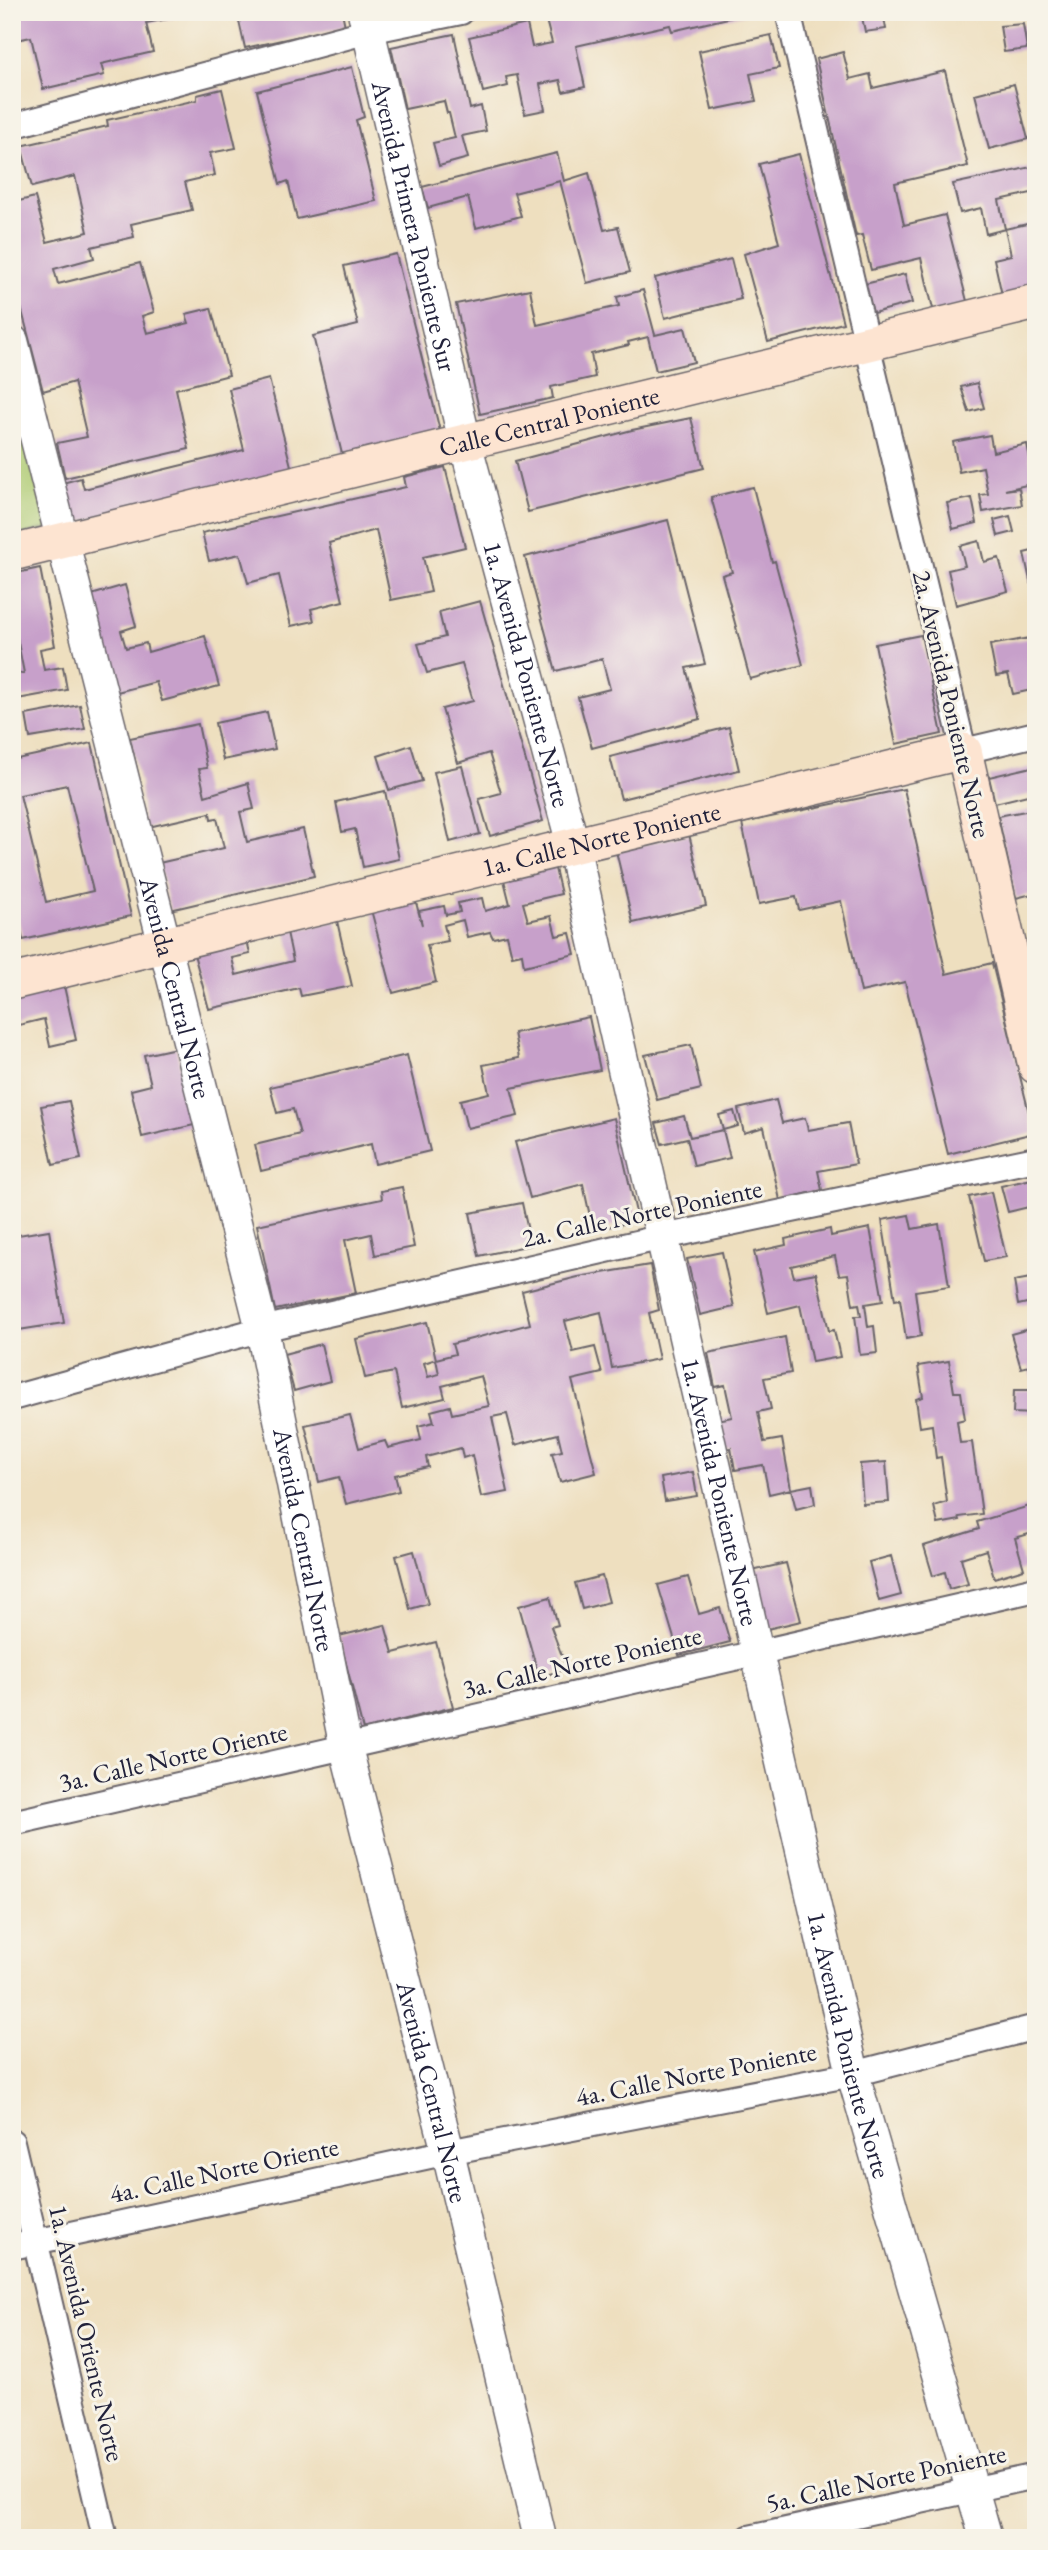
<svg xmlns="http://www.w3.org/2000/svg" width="1048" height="2550" font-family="'EB Garamond',serif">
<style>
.green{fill:#aecb72;stroke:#687656;stroke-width:2}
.building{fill:#c7a0ca;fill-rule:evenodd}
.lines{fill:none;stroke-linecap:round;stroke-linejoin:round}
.minor-casing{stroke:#696469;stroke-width:28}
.tertiary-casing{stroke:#696469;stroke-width:35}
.secondary-casing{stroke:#696469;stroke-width:38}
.minor{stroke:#fff;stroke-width:24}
.tertiary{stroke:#fff;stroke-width:32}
.secondary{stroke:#fde4d1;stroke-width:35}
.labels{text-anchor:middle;stroke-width:6;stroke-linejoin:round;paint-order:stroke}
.street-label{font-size:26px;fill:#22223b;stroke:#f7f3e8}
</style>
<rect width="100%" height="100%" fill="#f7f3e8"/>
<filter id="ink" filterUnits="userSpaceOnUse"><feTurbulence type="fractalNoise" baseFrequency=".0143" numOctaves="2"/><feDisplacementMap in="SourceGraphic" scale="14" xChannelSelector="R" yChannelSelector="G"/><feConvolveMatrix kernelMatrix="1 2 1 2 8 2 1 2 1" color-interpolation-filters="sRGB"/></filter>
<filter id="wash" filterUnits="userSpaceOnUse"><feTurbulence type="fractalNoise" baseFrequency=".00686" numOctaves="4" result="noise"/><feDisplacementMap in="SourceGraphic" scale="28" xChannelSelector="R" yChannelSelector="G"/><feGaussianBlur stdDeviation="1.57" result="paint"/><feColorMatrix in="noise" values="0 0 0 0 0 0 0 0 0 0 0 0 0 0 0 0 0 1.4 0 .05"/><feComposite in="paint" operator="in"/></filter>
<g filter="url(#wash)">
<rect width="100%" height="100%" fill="#eedfbf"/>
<path class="green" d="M12,378L53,527L12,537Z"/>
<g id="blocks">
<path class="building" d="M12,12H173L174,18L146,23L153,52L101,64L104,75L43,89L31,37L12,41Z
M237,12H342L345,26L245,48Z
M583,12H750V13L672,31L670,25L576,46L585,87L563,92L560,80L540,84L545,110L525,114L517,75L506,77L508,86L483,92L469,37L527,24L532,47L552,43L546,20Z
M861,12H883L886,29L865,32Z
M1023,24L1027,49L1004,52L1000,26Z
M454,34L470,109L481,106L486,131L462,136L468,158L439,166L433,143L455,138L449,113H447L444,101L405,109L391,47Z
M771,35L779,68L750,74L756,101L712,110L699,51Z
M843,52L850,79L870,74L873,88L945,71L968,166L895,183L904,225L945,215L968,305L934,313L921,258L871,270L862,235L856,236L816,59Z
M352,67L364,117L356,120L376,201L297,219L288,181L280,184L257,91Z
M1014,84L1028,139L989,149L975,94Z
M222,89L236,148L210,153L215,175L185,182L192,210L131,224L134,237L91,247L94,258L54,269L58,284L140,263L154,312L142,316L147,333L189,323L186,314L211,308L229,375L176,389L189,449L65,478L57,443L87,437L74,382L43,391L12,273V195L15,202L35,197L47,242L88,232L75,176L32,187L21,146L108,126L107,120L197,100V95Z
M557,153L564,181L589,173L604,230L618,227L630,272L587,283L560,181L514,193L521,216L476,228L468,197L428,208L422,187Z
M799,154L843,323L768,342L744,254L779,243L759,164Z
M1036,166V192L999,200L1005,229L1036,222V290L1004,304L994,259L1011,255L1005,229L986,234L981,208L960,213L953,184Z
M396,254L440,431L342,454L313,336L358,325L344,266Z
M731,259L741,299L665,318L655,278Z
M905,274L912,303L873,313L865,284Z
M530,289L537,325L619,306L617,297L643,290L655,335L685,328L694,362L656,371L648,337L628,342L629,345L591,354L595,377L551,387L553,398L480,414L456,304Z
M269,379L292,470L66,525L55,485L81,478L84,489L244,450L229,389Z
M977,383L984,408L969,412L961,387Z
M691,418L704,468L528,512L515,461L632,430Z
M990,435L993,452L1027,444L1035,483L1005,490L1019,488L1022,505L983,512L980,495L988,494L983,467L959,472L953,442Z
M445,467L465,547L423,557L431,592L391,600L376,530L329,543L343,601L311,609L314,621L291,626L279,575L248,583L240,554L209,561L202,533L406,487L404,477Z
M753,487L772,562L775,561L803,665L750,679L722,575L732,572L711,497Z
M972,498L977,523L953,529L947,503Z
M1010,516L1014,532L998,536L994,520Z
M668,520L705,664L686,668L700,719L592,748L578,697L610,689L602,659L556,671L525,557Z
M979,541L984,562L999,558L1008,591L956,605L948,570L965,566L960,546Z
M1036,550V584L1031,585L1024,553Z
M40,568L55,646L40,649L44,670L63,667L67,690L12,700V675L24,673L12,612V574Z
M125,585L136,626L121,631L126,648L146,643L148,652L205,636L219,686L162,701L156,682L117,692L102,636L88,596Z
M480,601L543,821L490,836L479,799L501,793L489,753L458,763L442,709L473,701L462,664L427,673L418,644L445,637L439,612Z
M921,635L942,734L896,744L875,644Z
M1036,637V669H1032L1036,689L1013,694L1008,674L996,676L990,645Z
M80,705L85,729L30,738L26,715Z
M267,712L275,749L223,760L215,723Z
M198,724L207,768L199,769L205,796L248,783L254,809L240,812L247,842L303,829L314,876L170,910L159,863L224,848L217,818L211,819L210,813L144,828L140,783L130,738Z
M729,727L739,770L621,799L610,757Z
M92,743L131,916L23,940L12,893V760ZM67,785L93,891L46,902L20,795Z
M411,745L422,781L389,790L378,756Z
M462,766L480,834L450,842L434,772Z
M1036,766V793L995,803L989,777Z
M904,789L946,974L992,963L1034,1133L948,1154L905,982L861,992L841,901L799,910L796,897L759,904L742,823Z
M385,791L399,859L363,867L355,829L342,832L336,802Z
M1036,809V893L1016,898L998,816Z
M689,834L706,906L633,923L616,851Z
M553,860L561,894L523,903L528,921L551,916L556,936L570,933L575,954L524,966L522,954L512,956L507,935L493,938L490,932L467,937L463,920L444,925L448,941L427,945L436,982L393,993L370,906L414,895L422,925L419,911L444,906L446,915L460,912L458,903L482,898L485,911L510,904L502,872Z
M337,921L352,986L301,996L299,988L209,1009L191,943L245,930L250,954L232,958L236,975L293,961L287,932Z
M64,986L76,1040L50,1046L44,1019L15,1026L12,998Z
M589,1017L600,1070L511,1088L518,1116L467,1128L460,1100L489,1093L483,1065L519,1058L514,1033Z
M691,1045L701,1089L657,1100L645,1055Z
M176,1048L194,1125L142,1137L131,1090L151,1085L144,1055Z
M407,1055L430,1151L375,1164L371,1144L261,1171L255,1145L300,1134L293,1109L277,1113L270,1087Z
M776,1100L782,1123L805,1118L808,1130L848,1123L856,1164L818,1171L822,1190L780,1200L764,1127L744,1133L738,1109Z
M69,1101L81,1159L53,1165L41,1106Z
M734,1111L738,1126L723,1130L719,1115Z
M684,1116L690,1137L723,1130L730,1158L694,1166L687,1138L662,1144L656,1123Z
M614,1118L638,1221L593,1230L583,1184L530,1198L515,1142Z
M1036,1178V1213L1033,1206L1008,1212L1001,1186Z
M402,1187L414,1247L375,1255L371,1234L345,1240L356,1293L275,1310L257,1225L382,1199L381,1191Z
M991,1192L1006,1257L984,1261L969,1197Z
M522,1203L531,1245L479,1256L470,1213Z
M909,1215L912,1229L939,1224L949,1286L915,1291L921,1336L906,1339L900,1299L895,1300L882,1220Z
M870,1228L883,1301L865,1304L868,1327L874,1326L877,1353L860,1355L855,1316H861L859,1304L853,1305L848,1274L839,1275L835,1256L791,1266L794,1277L816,1273L829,1331L834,1330L840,1357L812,1362L800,1305L768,1313L754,1252L786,1245L785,1239L830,1229L831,1236Z
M49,1230L64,1323L12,1331V1236Z
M722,1252L734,1307L700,1315L687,1259Z
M650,1265L659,1310L649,1313L659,1359L612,1368L601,1312L565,1321L573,1352L595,1347L602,1373L572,1380L596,1473L560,1482L552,1453L562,1451L558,1434L515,1445L507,1414L492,1417L508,1492L481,1497L472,1455L463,1458L461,1448L426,1457L428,1467L395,1475L399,1491L346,1504L339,1477L319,1482L305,1425L350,1415L359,1448L385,1441L388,1448L421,1440L418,1426L434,1422L431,1411L450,1406L452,1414L489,1406L481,1376L442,1386L445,1398L402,1408L394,1372L365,1378L356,1339L427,1322L436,1359L455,1354L452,1344L530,1324L522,1291L578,1277ZM436,1359L439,1374L428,1377L424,1363Z
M1036,1277V1301L1018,1305L1014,1281Z
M1036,1327V1388H1035L1029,1366L1021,1368L1011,1334Z
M785,1337L791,1373L764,1378L771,1409L758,1412L764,1442L782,1439L791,1489L769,1494L763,1465L735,1470L731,1448L724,1449L718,1420L732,1417L725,1385L715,1387L708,1353Z
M321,1344L330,1381L294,1391L284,1354Z
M949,1361L954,1392H961L965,1419L957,1421L960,1443L972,1442L982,1514L959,1517L960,1520L938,1524L934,1506L947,1502L941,1457L936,1458L932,1425L920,1427L916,1399L923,1397L918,1366Z
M1014,1390H1036V1414L1013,1413Z
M886,1462L889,1502L863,1504L860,1464Z
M693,1472L697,1496L665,1501L661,1478Z
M812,1485L815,1504L796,1509L791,1489Z
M1036,1504V1532L1015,1538L1024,1569L994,1578L986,1550L961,1558L968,1584L949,1589L945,1572L933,1576L924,1546L979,1529L977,1522Z
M414,1551L428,1604L410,1609L396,1556Z
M891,1556L901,1595L879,1601L869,1562Z
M786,1563L801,1621L767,1629L752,1571Z
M602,1576L609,1602L582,1609L575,1583Z
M688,1577L699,1614L720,1608L730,1642L679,1655L658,1585Z
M550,1597L558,1625L551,1627L567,1669L539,1677L519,1606Z
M385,1625L393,1653L436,1642L453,1707L363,1730L339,1636Z"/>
</g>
</g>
<g filter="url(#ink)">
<use href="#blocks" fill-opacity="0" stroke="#696469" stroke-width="2"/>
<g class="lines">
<g class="minor-casing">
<path id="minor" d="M788,12L964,751L1036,734
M12,126L369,31L461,12
M12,1398L262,1329L663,1237L1036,1159
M12,1823L1036,1589
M12,2142L105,2538
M12,2247L448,2152L853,2074L1036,2027
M749,2538L1036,2476"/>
</g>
<g class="tertiary-casing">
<g id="tertiary">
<path id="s1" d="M364,12L465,442L573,845L853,2074L986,2538"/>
<path id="s2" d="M12,341L262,1329L346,1748L448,2152L540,2538"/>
</g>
</g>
<g class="secondary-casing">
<g id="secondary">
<path id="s3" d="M12,553L1036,302"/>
<path id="s4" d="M12,982L964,751L1036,1066"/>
</g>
</g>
<use href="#minor" class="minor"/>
<use href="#tertiary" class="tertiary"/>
<use href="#secondary" class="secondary"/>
</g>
</g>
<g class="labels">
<g class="street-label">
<text dy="9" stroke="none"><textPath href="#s1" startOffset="220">Avenida Primera Poniente Sur</textPath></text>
<text dy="9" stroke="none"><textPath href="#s3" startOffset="553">Calle Central Poniente</textPath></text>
<text dy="9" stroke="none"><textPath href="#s1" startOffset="682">1a. Avenida Poniente Norte</textPath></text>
<text transform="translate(952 704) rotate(77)" y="9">2a. Avenida Poniente Norte</text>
<text dy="9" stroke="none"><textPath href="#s4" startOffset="606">1a. Calle Norte Poniente</textPath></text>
<text dy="9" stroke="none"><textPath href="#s2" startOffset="667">Avenida Central Norte</textPath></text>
<text transform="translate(642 1213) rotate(-12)" y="9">2a. Calle Norte Poniente</text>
<text dy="9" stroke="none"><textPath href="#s1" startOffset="1522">1a. Avenida Poniente Norte</textPath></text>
<text dy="9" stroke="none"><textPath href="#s2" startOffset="1234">Avenida Central Norte</textPath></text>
<text transform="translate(582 1662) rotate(-13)" y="9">3a. Calle Norte Poniente</text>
<text transform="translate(173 1757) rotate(-13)" y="9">3a. Calle Norte Oriente</text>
<text dy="9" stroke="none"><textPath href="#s1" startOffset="2090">1a. Avenida Poniente Norte</textPath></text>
<text transform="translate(696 2074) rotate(-11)" y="9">4a. Calle Norte Poniente</text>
<text dy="9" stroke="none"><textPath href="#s2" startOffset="1801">Avenida Central Norte</textPath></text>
<text transform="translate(224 2170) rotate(-12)" y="9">4a. Calle Norte Oriente</text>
<text transform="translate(87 2333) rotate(77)" y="9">1a. Avenida Oriente Norte</text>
<text transform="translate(886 2478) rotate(-12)" y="9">5a. Calle Norte Poniente</text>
</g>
</g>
<rect width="1048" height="2550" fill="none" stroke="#f7f3e8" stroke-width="42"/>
</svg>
